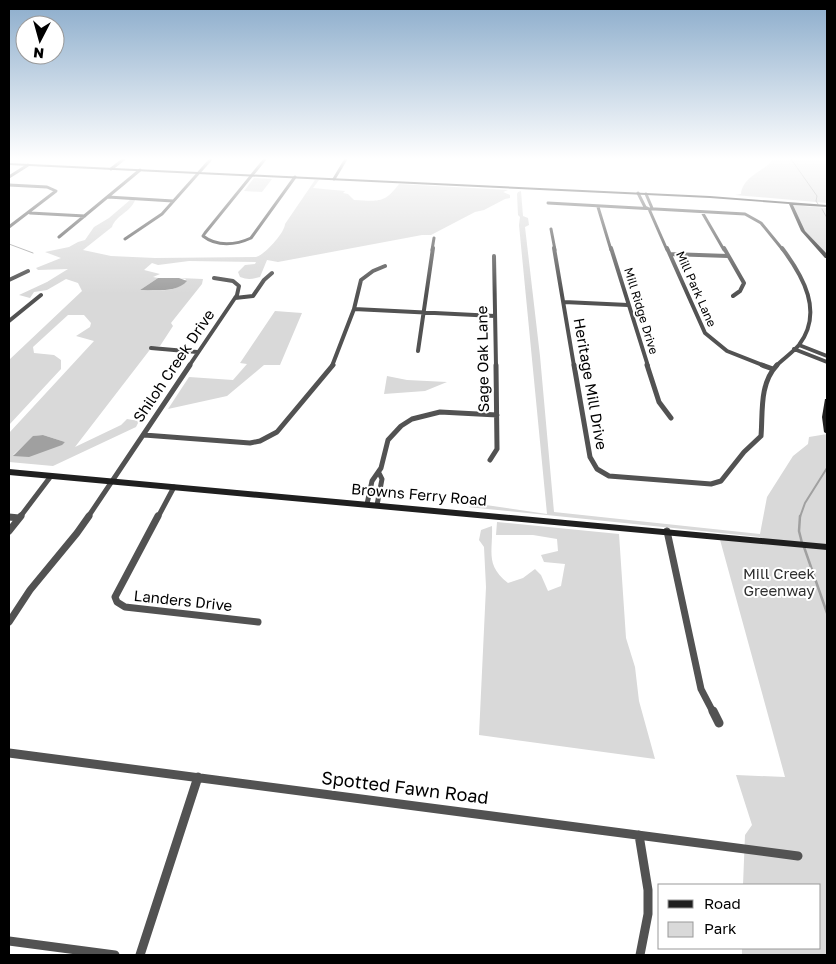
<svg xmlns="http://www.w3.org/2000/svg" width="836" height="964" font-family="'Golos Text',sans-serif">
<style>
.green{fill:#d9d9d9;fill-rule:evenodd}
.water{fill:#a0a0a0}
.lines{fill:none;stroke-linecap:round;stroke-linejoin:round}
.stream-far2{stroke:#a0a0a0;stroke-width:1}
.stream-far1{stroke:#a0a0a0;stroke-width:2}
.stream{stroke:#a0a0a0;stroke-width:2.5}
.street-far4{stroke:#525252;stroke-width:3}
.street-far3{stroke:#525252;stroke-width:4}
.street-far2{stroke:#525252;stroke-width:5}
.street-far1{stroke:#525252;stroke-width:7}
.street{stroke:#525252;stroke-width:9}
.secondary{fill:#1f1f1f;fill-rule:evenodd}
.labels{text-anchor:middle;stroke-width:4;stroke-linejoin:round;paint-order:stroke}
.far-street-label{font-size:12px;fill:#000;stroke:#fff}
.street-label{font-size:15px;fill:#000;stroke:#fff}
.park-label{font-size:15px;fill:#303030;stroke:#fff}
.near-street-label{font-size:18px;fill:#000;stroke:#fff}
</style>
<rect width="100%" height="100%" fill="#fff"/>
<path class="green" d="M774,159H827V203L735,195L741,194C743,176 763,172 774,159Z
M254,178L272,179L262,192L244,191Z
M315,180H319L313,188L345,191L343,193L348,194L354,200C378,201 384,204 399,184L508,190L503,192L510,195V198L505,199L484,210L475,212L431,235H422L278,262L267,260L260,277C252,279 248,280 240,277L238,272L245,265L255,264L256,262L189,261L158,265L152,263L144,270L160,274L153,277L158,278L140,290C154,290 179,294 186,279L179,278L203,279L202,284L171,323L173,326L160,346L152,347L75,447L121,425L127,419L139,421L136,427L53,466L9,462V433L94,341L76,336L90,327L91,323L84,315H68L33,347L34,353L54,355L61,360V369L9,425V360L82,291L78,283L66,279L47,290L34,292L30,298L19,295L47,282L68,269L38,270L36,268L61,258L45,252L69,247L78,242L85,240L94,227L109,218L130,200H135C131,212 116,215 112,227L83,250L111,256L155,258L256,257C265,255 285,232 285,224ZM43,435L65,442L58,446L13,455L34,436Z
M521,191L523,216L528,218L529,225L525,227L540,356L554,512L760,534L767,497L793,456L808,444L809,437L827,434V955H742V948H820V885H743L745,835L752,825L736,775L785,777L719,536L761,540L760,537L468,507L479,504L547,514L519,225L520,217L518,215L517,194L518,192Z
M791,205L827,208V257L803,231Z
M275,311L302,313L280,365H264L227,396L168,409L189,377L233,380L247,364L240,363Z
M387,376L407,380L447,382L425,391L384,394Z
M497,522L619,534L626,638L635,667L639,701L655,759L479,735L486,587L484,547L479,540L481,530L492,526C493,552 485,565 508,583L523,578L535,569L541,575L548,591L561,586L565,564L544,562L541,555L558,551L557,539L533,535H496Z"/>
<path class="water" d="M158,278H179L187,281C177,293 154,290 140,290Z
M43,435L65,442L62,445L29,457L13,456L33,436Z"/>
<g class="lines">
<path class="stream-far2" d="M791,159L817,196L816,201L818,204
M822,209L827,218
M9,244L33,253"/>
<path class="stream-far1" d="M800,517L805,503L827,468"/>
<path class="stream" d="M800,516L799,531L802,543
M804,547L827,613"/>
<path class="street-far4" d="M265,159L205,233L203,236C217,247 236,245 251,238L295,177
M111,169L124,159
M9,177L28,165
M334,179L346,159
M9,185L47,187L56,191L9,227
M638,193L645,207L649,209L667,250
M646,194L652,208L649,209
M108,197L173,201
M548,203L745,214L761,223L783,250
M598,207L611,250
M702,212L724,250
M30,213L85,216
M551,229L555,250
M59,237L140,170
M125,239L162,214L211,159
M432,250L434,238"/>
<path class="street-far3" d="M554,248L574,366
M611,248L648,366
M667,248L705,333L727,351L765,366
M724,248L744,283L740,291L733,296
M670,254L728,256
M494,256L496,366
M9,280L28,271
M235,298L253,296L264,280L272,273
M564,302L628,305
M354,309L495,316
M9,321L41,295
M799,345L827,356
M151,348L197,352
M794,349L827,362
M418,351L433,248
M189,366L237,295L239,286L233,281L214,278
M332,366L354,309L361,280L373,271L385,266
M776,366C783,359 792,353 799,345C824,312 803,276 782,248"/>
<path class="street-far2" d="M574,365L590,457L597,469L609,476L711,484L721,481L744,452L761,436C763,412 759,384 777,365
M647,365L659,402L671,418
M762,365L773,369
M144,435L250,443L260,441L277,432L333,365
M490,460L497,449L496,365
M367,504L372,481L381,468L388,440L401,426L412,419L440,412L497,415
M377,505L382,479L379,473
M20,517L51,476
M88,517L190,365
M158,517L174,487"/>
<path class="street-far1" d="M158,516L115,597L117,602L125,607L258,622
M9,517L19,518
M9,531L21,516
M667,531L701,689L713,712
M9,622L30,590L77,533L89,516"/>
<path class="street" d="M713,711L719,723
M9,753L798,856
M639,835L648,890V914L640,955
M9,941L115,955
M140,955L198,777"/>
<path class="secondary" d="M9,163L710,196L827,205V207L793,205L805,231L827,254V258H825L801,231L789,204L710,198L9,165Z
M825,399H827V434L824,432L822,417Z
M9,469L827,544V550L9,475Z"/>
</g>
<linearGradient id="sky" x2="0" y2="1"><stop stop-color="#8baccb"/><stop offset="0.54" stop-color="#fff"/><stop offset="1" stop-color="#fff" stop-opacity="0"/></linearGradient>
<rect width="836" height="294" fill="url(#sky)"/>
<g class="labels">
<g class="far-street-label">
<text transform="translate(696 289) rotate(66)" y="4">Mill Park Lane</text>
<text transform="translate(641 311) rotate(73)" y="4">Mill Ridge Drive</text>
</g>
<g class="street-label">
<text transform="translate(483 359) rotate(-91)" y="5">Sage Oak Lane</text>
<text transform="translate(174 366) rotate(-56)" y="5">Shiloh Creek Drive</text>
<text transform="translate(590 384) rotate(80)" y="5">Heritage Mill Drive</text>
<text transform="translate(419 495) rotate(5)" y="5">Browns Ferry Road</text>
<text transform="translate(183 601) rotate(6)" y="5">Landers Drive</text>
</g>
<g class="park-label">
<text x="779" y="579">Mill Creek<tspan x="779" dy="17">Greenway</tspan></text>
</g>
<g class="near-street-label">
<text transform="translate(405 788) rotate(7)" y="6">Spotted Fawn Road</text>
</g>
</g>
<rect width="836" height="964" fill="none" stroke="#000000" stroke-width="20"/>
<rect x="658" y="884" width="162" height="65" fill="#ffffff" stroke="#999999"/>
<rect x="668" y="900" width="25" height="8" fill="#1f1f1f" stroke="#999999"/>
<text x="704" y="909" font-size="15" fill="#000000">Road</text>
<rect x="668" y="922" width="25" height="15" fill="#d9d9d9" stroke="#999999"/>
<text x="704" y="934" font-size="15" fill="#000000">Park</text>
<g transform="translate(40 40) rotate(186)"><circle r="24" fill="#ffffff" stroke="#999999"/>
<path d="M0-4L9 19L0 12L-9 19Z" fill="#000000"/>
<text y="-8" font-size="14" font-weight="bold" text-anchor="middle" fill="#000000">N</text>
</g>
</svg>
